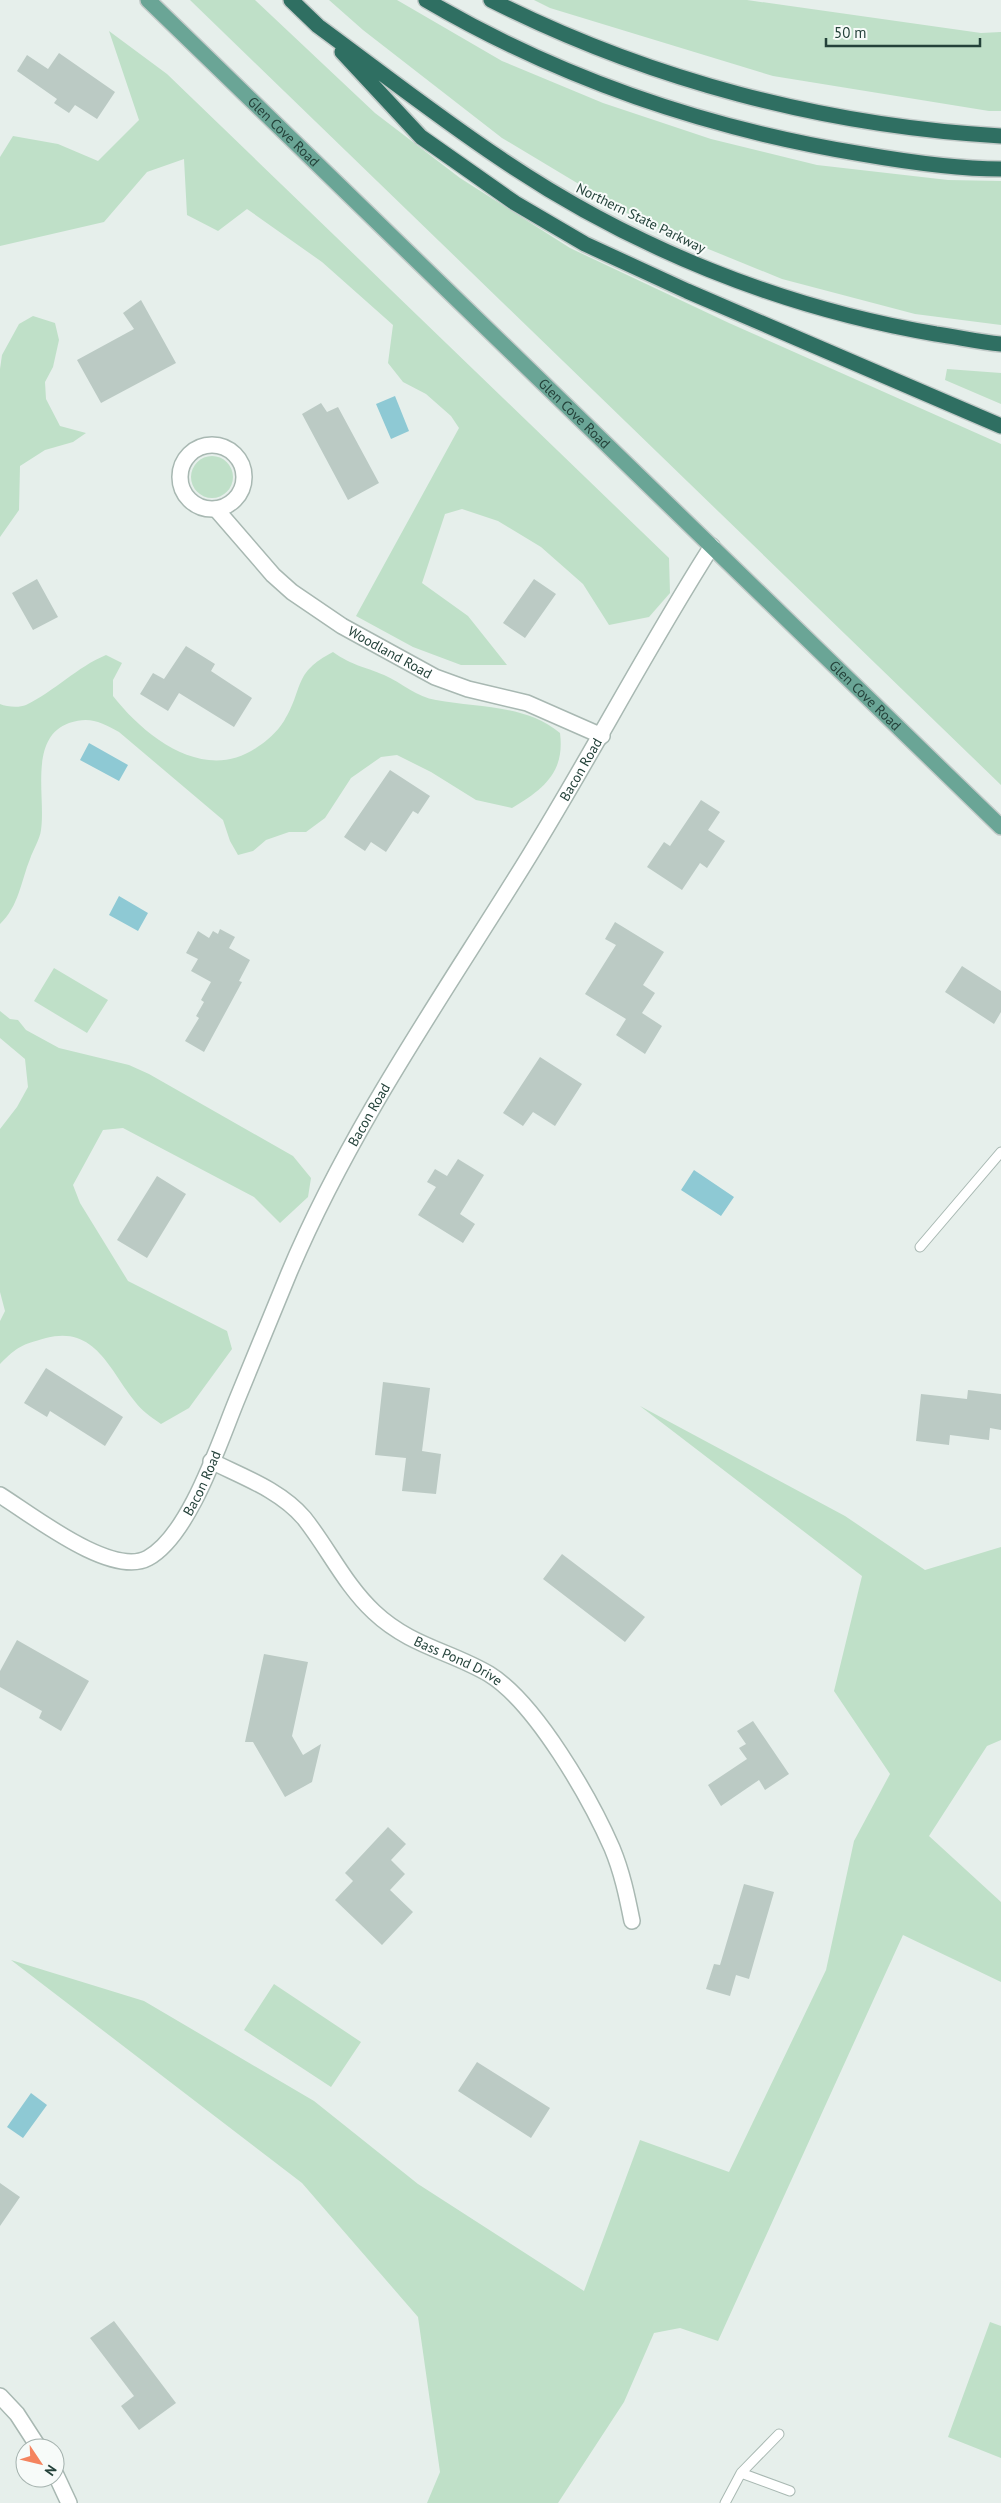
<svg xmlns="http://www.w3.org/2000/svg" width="1001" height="2503" font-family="'PT Sans',sans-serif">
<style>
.green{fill:#bfe0c8}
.water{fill:#8ec9d4}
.building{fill:#bbcac4}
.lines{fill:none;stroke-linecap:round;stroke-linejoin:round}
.service-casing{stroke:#a8b8b2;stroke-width:11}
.minor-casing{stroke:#a8b8b2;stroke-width:18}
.tertiary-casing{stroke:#a8b8b2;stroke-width:18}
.primary-casing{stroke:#c2cac8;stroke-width:18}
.motorway-casing{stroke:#c2cac8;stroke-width:18}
.service{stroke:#fff;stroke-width:9}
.minor{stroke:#fff;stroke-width:15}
.tertiary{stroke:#fff;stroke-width:15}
.primary{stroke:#6aa596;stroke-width:15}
.motorway{stroke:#2f6f62;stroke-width:15}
.labels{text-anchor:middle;stroke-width:4;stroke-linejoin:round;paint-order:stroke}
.street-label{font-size:14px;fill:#24423a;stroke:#f7fbf9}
</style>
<rect width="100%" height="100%" fill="#e6efeb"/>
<path class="green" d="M190,0H255L375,113L460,178L570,248L729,323L1001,444V785Z
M329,0H397L502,61L603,103L711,139L817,165L948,180L1001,181V325L915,314L782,279L642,222L502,138L363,30Z
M534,0H747L981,33L1001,32V111H989L773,76L550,8Z
M109,31L167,74L669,558L670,593L649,617L609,625L583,584L541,547L498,521L462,509L445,514L422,583L468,616L507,665H461L413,647L356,616L459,428L451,416L426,394L403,382L388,363L393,325L322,262L247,209L218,231L187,215L184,159L147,172L104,222L0,246V157L13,136L58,144L98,161L139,120Z
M33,316L55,323L59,340L53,367L45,382L46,399L60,426L86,433L73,442L45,450L20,466L19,510L0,537V369L2,355L19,324Z
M947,369L1001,373V404L945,380Z
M191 477a21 21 0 1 1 42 0a21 21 0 1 1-42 0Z
M333,652C353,666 363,666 384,675C402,683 417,697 436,700C478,708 525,704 560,733C565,772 544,789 512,808L476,800L431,772L397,755L381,757L351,778L325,818L306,832H289L266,840L253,851L238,855L230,841L223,820L119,732C101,722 90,716 69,723C28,738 46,797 41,830C40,839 33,850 30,859C21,881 19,906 0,924V704C7,707 19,708 26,705C55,691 77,667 106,655L122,663L113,680V696C145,737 204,783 256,748C267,741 277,732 284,721C304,689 292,673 333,652Z
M54,968L108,1000L87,1033L34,1001Z
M0,1011L10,1019L18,1020L26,1030L59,1048L129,1065L149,1074L293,1156L311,1178L308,1197L280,1223L254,1197L123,1128L103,1130L73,1185L80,1203L128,1281L227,1331L232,1349L189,1408L161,1424C156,1420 150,1417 146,1413C113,1384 102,1323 46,1338C21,1345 18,1346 0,1364V1321L5,1311L0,1292V1129L17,1107L28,1087L25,1059L0,1038Z
M640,1406L845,1516L925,1570L1001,1547V1740L987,1746L929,1836L1001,1902V1982L903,1935L718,2341L680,2328L654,2333L624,2402L558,2503H427L440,2472L418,2317L302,2183L11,1960L144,2001L314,2101L418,2184L584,2291L640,2140L729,2172L826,1970L854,1841L890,1774L834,1691L862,1576Z
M274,1984L361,2042L331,2087L244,2030Z
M990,2322L1001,2326V2458L948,2437Z"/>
<path class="water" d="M395,396L409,431L391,439L376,404Z
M89,743L128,765L119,781L80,760Z
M119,896L148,913L138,931L109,915Z
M694,1170L734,1197L721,1216L681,1190Z
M31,2093L47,2105L23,2138L7,2127Z"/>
<path class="building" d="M59,53L115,92L97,119L75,105L69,113L54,103L57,99L17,71L27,55L48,69Z
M141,300L176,363L101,403L77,360L134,329L123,313Z
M321,403L327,412L338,407L379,483L348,500L302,414Z
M37,579L58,617L33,630L12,593Z
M534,579L556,594L525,638L503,623Z
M186,646L215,664L211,671L252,698L234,727L179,693L168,711L140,694L153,673L164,679Z
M390,770L430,796L418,814L413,811L386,852L371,842L365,851L344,837Z
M701,800L720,812L708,830L725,841L707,868L700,863L682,890L647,867L664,842L670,846Z
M615,922L664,952L643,985L655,993L642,1013L662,1026L645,1054L616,1035L626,1019L585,994L616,945L605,939Z
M220,929L235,937L229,948L250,960L239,981L242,982L204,1052L185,1041L199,1018L196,1016L204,1002L201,1000L211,982L191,971L198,959L186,953L198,931L209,938L213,931L218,934Z
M962,966L1001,991V1012L994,1024L945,992Z
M540,1057L582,1084L555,1126L533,1112L523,1126L503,1113Z
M458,1159L484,1175L460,1214L475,1224L463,1243L418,1215L436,1187L427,1182L435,1169L447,1176Z
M157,1176L186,1194L147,1258L117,1240Z
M46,1368L123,1417L105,1446L50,1411L47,1417L24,1403Z
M383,1382L430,1388L422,1451L441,1454L436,1494L402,1491L406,1458L375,1455Z
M968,1390L1001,1394V1430L990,1428L989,1440L950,1435L949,1445L916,1441L921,1394L967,1399Z
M562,1554L645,1617L625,1642L543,1579Z
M17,1640L89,1681L61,1731L39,1718L42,1711L0,1687V1671Z
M264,1654L308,1662L292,1736L303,1755L321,1744L312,1782L285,1797L253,1742H245Z
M753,1721L789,1774L765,1790L759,1780L721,1806L708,1785L747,1759L739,1748L746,1744L737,1731Z
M388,1827L406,1844L391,1860L405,1874L390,1890L413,1912L382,1945L335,1900L353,1881L345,1873Z
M744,1884L774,1892L749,1979L736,1975L730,1996L706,1989L714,1964L720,1965Z
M477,2062L550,2108L531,2138L458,2091Z
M0,2183L20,2197L0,2226Z
M114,2321L176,2403L139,2430L121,2406L134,2396L90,2338Z"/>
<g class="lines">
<g class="service-casing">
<path id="service" d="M920,1247L1001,1152
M741,2473L779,2434
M725,2503L741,2473L790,2491"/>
</g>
<g class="minor-casing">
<g id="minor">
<circle cx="212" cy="477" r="32"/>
<path id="s1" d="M216,509L273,575L292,592L342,626L435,677L468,689L527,703L602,736"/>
<path id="s2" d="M211,1461C243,1477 280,1490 304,1518C328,1548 345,1585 374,1612C410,1646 450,1651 489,1674C536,1703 590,1798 612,1848C622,1872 627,1896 632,1921"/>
<path d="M0,2396L17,2414L39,2448"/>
<path d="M55,2473L69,2503"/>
</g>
</g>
<g class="tertiary-casing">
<g id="tertiary">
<path id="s3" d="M0,1495C32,1515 112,1578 148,1558C190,1535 220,1440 238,1397C255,1355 272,1314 289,1273C348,1133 435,1007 515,879C584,770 643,654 712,546"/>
</g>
</g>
<g class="primary-casing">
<g id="primary">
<path id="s4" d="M148,0L1001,827"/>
</g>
</g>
<g class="motorway-casing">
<path id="motorway" d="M291,0L318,26C378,70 438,117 501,159C631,247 781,308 936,334C958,337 979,342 1001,344
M426,0C561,79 708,129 862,154C908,162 955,169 1001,169
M491,0C650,80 824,126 1001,136
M342,52L421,137L515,203L585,244L687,291L1001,426"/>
</g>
<use href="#service" class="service"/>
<use href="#minor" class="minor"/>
<use href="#tertiary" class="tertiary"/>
<use href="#primary" class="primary"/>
<use href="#motorway" class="motorway"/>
</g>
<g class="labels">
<g class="street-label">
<text dy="5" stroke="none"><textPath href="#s4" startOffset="189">Glen Cove Road</textPath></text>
<text transform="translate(641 218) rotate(26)" y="5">Northern State Parkway</text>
<text dy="5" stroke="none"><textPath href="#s4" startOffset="594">Glen Cove Road</textPath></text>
<text dy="5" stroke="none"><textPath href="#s1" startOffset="228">Woodland Road</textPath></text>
<text dy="5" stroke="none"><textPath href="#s4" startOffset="999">Glen Cove Road</textPath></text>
<text dy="5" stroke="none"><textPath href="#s3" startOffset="1070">Bacon Road</textPath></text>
<text dy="5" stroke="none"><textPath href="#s3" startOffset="665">Bacon Road</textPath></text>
<text dy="5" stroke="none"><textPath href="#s3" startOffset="260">Bacon Road</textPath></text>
<text dy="5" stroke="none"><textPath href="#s2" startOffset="325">Bass Pond Drive</textPath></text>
</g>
</g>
<g transform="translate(40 2463) rotate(125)"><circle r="24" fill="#f7fbf9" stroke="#a3b1ad"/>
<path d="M0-4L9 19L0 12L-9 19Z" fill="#f4845f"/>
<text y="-8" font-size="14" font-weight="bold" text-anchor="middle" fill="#24423a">N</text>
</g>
<path d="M826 38v8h154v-8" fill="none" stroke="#24423a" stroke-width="2.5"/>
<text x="834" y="38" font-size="15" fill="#24423a" stroke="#f7fbf9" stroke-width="4" paint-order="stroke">50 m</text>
</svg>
